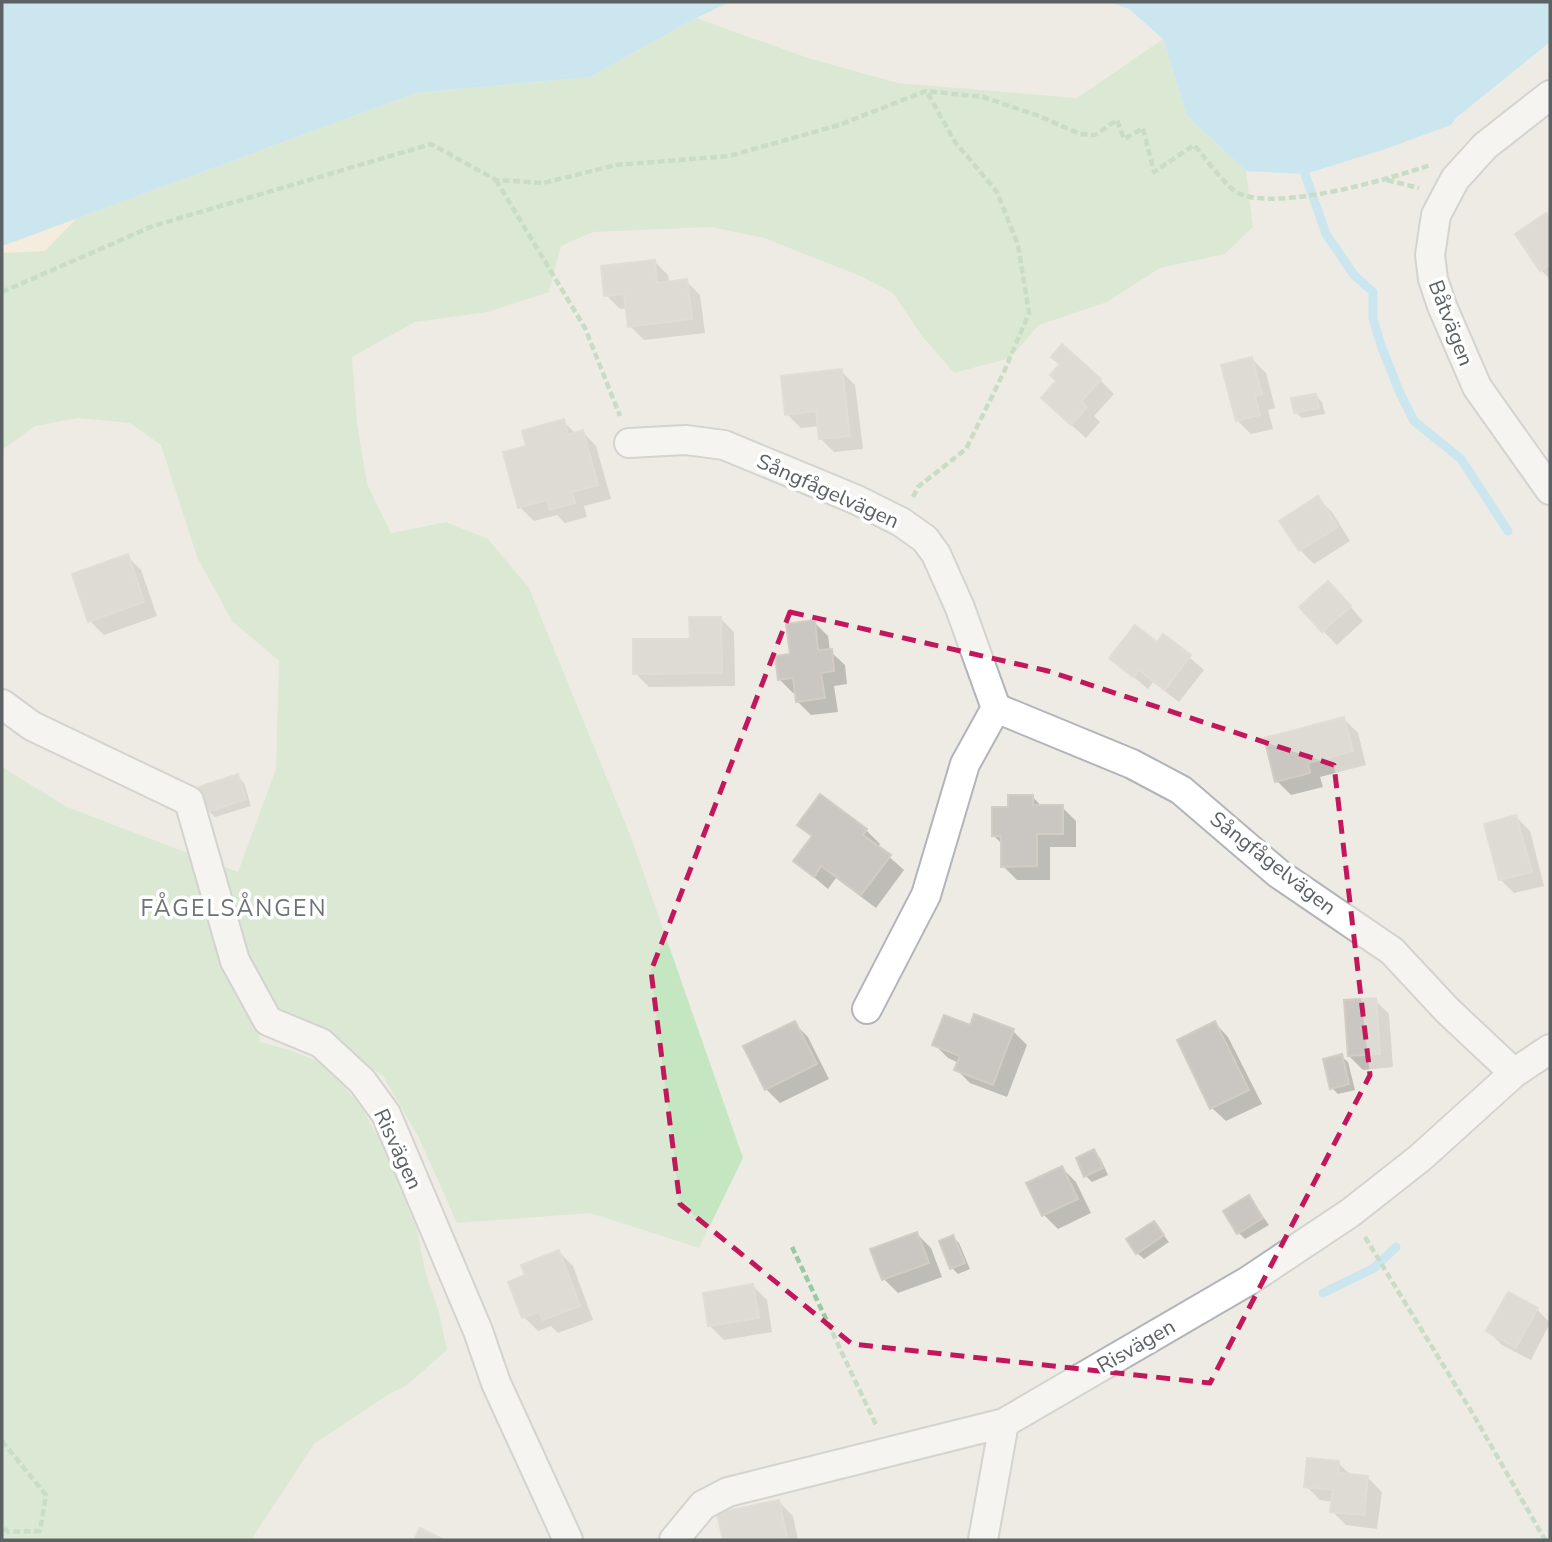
<svg xmlns="http://www.w3.org/2000/svg" width="1552" height="1542" font-family="'Nunito Sans',sans-serif">
<style>
.green{fill:#c4e6c0}
.sand{fill:#fbedd3}
.water{fill:#a3e1ff}
.shadow{fill:#0003}
.lines{fill:none;stroke-linecap:round;stroke-linejoin:round}
.stream{stroke:#a3e1ff;stroke-width:9}
.building{fill:#cac6c1;stroke:#d3ccc2;stroke-width:2}
.minor-casing{stroke:#b1b5b9;stroke-width:32}
.path{stroke:#9acaa2;stroke-width:4.5;stroke-dasharray:7 3.5;stroke-linecap:butt}
.minor{stroke:#fff;stroke-width:28}
.marked{fill:none;stroke:#c2185b;stroke-width:5;stroke-dasharray:14 9;stroke-linejoin:round}
.labels{text-anchor:middle;stroke-width:7;stroke-linejoin:round;paint-order:stroke}
.street-label{font-size:21px;fill:#5c6164;stroke:#fff}
.neighbourhood-label{font-size:23px;letter-spacing:2px;fill:#6d7377;stroke:#fff}
</style>
<rect width="100%" height="100%" fill="#eeebe4"/>
<path class="green" d="M696,18L811,59L898,83L1077,98L1163,39L1187,116L1246,171L1253,227L1225,254L1160,268L1107,302L1039,325L1010,358L954,373L922,336L893,293L863,277L764,238L711,227L593,232L561,246L549,292L488,312L415,322L352,357L357,423L367,484L391,533L446,522L488,539L529,588L631,837L743,1158L699,1248L590,1213L457,1223L418,1136L383,1076L314,1028L258,1031L260,1042L290,1050L327,1065L363,1110L378,1136L417,1229L425,1271L439,1312L447,1350L406,1386L389,1394L314,1444L251,1540H2V767L67,807L238,872L276,769L279,661L232,621L197,557L161,445L130,423L78,418L35,426L2,450V246L416,93L590,77Z"/>
<path class="sand" d="M76,219L45,251L2,253V246Z"/>
<path class="water" d="M2,2H730L696,18L590,77L416,93L2,246Z
M1110,2H1550V42L1456,118L1451,125L1383,150L1305,174L1246,171L1187,116L1163,39L1129,9Z"/>
<path class="shadow" d="M1546,215L1550,220V279L1541,270Z
M654,261L668,275L669,283L686,281L700,295L705,333L644,340L630,326L628,308L620,309L606,295Z
M1252,359L1266,373L1275,408L1268,410L1273,429L1251,434L1237,420Z
M841,371L855,385L863,449L834,452L820,438L819,426L801,428L787,414Z
M1100,380L1114,394L1094,416L1100,422L1086,438L1057,412Z
M1316,396L1322,402L1325,414L1302,418L1295,412Z
M563,421L576,434L583,432L596,446L611,499L584,506L587,517L565,523L557,515L534,521L520,507Z
M1318,499L1332,512L1350,541L1314,564L1300,550L1282,522Z
M127,556L141,570L157,616L104,635L90,621Z
M1342,597L1363,621L1337,645L1323,631Z
M720,618L734,632L735,686L649,687L635,673L691,640Z
M814,622L828,636L830,651L845,665L847,684L834,686L838,712L811,715L797,701L796,693H793L779,679Z
M1164,636L1204,670L1179,702L1153,682L1148,689L1111,658L1157,644Z
M1344,719L1358,733L1366,765L1320,777L1323,787L1291,795L1277,781Z
M237,776L244,783L251,806L215,817L208,811Z
M1032,796L1042,807H1062L1076,821V847H1050V880H1017L1003,866V845L994,836L1010,808Z
M820,797L866,830L880,844L878,847L904,870L876,908L836,878L828,889L795,861L813,838L799,825Z
M1516,817L1530,831L1544,886L1514,893L1500,879Z
M1375,1000L1389,1014L1393,1067L1363,1070L1349,1056Z
M794,1023L808,1037L829,1079L780,1103L766,1089Z
M1215,1023L1228,1037L1262,1104L1226,1121L1212,1108Z
M971,1027L1013,1031L1027,1045L1007,1097L970,1083L956,1069L959,1063L948,1058L934,1044Z
M1341,1056L1348,1062L1355,1090L1338,1094L1332,1088Z
M1094,1151L1100,1158L1108,1175L1092,1182L1086,1176Z
M1062,1168L1076,1182L1091,1213L1058,1229L1044,1215L1029,1184Z
M1249,1197L1269,1225L1245,1239L1239,1233Z
M1154,1223L1169,1242L1144,1259L1137,1253Z
M917,1234L931,1248L942,1277L898,1293L884,1279Z
M952,1237L959,1243L970,1269L958,1274L952,1268Z
M559,1252L573,1266L593,1320L558,1333L551,1326L538,1331L524,1317Z
M753,1286L767,1300L772,1332L724,1340L710,1326Z
M1537,1309L1550,1323L1531,1360L1502,1345L1488,1331Z
M1338,1463L1352,1476L1368,1478L1382,1492L1377,1529L1346,1525L1332,1511L1333,1502L1320,1500L1306,1486Z
M779,1502L793,1516L798,1540H724L719,1514Z"/>
<g class="lines">
<path class="stream" d="M1305,174L1326,234L1354,275L1373,292V319L1382,348L1399,391L1414,421L1461,459L1508,531
M1323,1293L1374,1268L1396,1247"/>
</g>
<path class="building" d="M1546,213L1550,219V264L1540,271L1515,234Z
M655,260L657,283L687,279L692,319L628,327L624,294L604,296L601,266Z
M1062,344L1101,379L1081,401L1087,407L1071,425L1041,398L1056,381L1050,375L1060,364L1051,357Z
M1252,357L1262,394L1255,396L1260,415L1236,421L1221,365Z
M842,369L850,436L819,439L816,411L785,415L781,376Z
M1316,394L1319,408L1294,413L1291,398Z
M564,419L568,435L583,430L598,485L572,492L575,503L550,510L547,500L518,508L503,452L526,446L522,431Z
M1318,496L1338,527L1299,551L1279,521Z
M128,554L144,602L88,622L72,574Z
M1328,581L1351,606L1322,632L1299,607Z
M689,617H721L722,673L633,674V639H690Z
M815,620L818,650L832,649L834,671L821,673L825,698L796,702L793,678L778,680L775,656L790,654L786,624Z
M1135,625L1157,642L1163,634L1191,655L1165,690L1139,670L1133,677L1109,658Z
M1344,717L1353,751L1308,763L1310,773L1275,782L1264,738Z
M238,774L246,799L207,812L199,787Z
M820,794L867,829L863,835L891,855L861,895L821,866L814,877L793,861L812,836L797,825Z
M1008,795H1033V805H1063V834H1037V866L1001,867V836H992V807H1008Z
M1516,815L1532,872L1499,880L1484,824Z
M1376,998L1380,1054L1348,1056L1344,1000Z
M974,1014L1014,1029L993,1085L954,1070L960,1056L932,1045L944,1015L970,1025Z
M795,1021L817,1064L765,1090L743,1046Z
M1215,1021L1249,1090L1210,1109L1177,1040Z
M1342,1054L1349,1084L1330,1089L1323,1059Z
M1094,1149L1103,1168L1084,1177L1076,1158Z
M1062,1166L1078,1199L1042,1216L1026,1183Z
M1249,1195L1263,1218L1237,1234L1223,1211Z
M1154,1221L1164,1235L1136,1254L1126,1239Z
M917,1232L929,1263L882,1280L870,1249Z
M953,1235L965,1263L950,1269L939,1241Z
M559,1250L580,1306L543,1320L539,1312L522,1318L508,1282L525,1275L521,1265Z
M753,1284L759,1318L708,1326L703,1293Z
M1508,1292L1538,1308L1516,1348L1486,1331Z
M1307,1458L1339,1461L1338,1473L1368,1476L1364,1515L1330,1512L1333,1490L1304,1487Z
M779,1500L787,1537L777,1540H723L717,1513Z
M420,1528L442,1539L441,1540H414Z"/>
<g class="lines">
<g class="minor-casing">
<path id="minor" d="M1550,95L1485,146L1455,179L1436,215L1430,255L1433,279L1442,306L1477,387L1550,490
M629,443L686,440L724,445L857,500L901,522L925,539L936,554L960,608L996,708
M2,704L32,726L189,801L235,961L268,1021L321,1043L362,1081L386,1114L478,1331L496,1383L568,1540
M867,1009L926,895L965,764L996,708L1132,764L1181,790L1279,874L1392,951L1447,1010L1514,1073
M674,1540L703,1505L728,1492L1004,1423L1248,1281L1350,1213L1420,1158L1514,1073L1550,1049
M983,1540L1004,1423"/>
</g>
<path class="path" d="M496,180L585,328L620,416
M1387,180L1419,188
M2,292L153,226L431,144L496,180L543,183L616,165L729,156L839,125L926,91L983,97L1039,116L1080,134L1095,135L1117,120L1124,139L1143,128L1154,172L1194,145C1204,156 1226,187 1238,193C1276,212 1390,179 1430,165
M913,497L918,487L966,449L1003,374L1029,313L1018,245L997,192L955,142L927,92
M1365,1237L1473,1414L1545,1540
M792,1247L877,1427
M2,1441L46,1495L40,1531L8,1532L2,1527"/>
<use href="#minor" class="minor"/>
</g>
<path d="M0 0H1552V1542H0ZM790,612L1048,671L1334,765L1370,1075L1210,1383L852,1344L680,1204L651,971Z" fill="#eeebe4" fill-opacity=".55" fill-rule="evenodd"/>
<path class="marked" d="M790,612L1048,671L1334,765L1370,1075L1210,1383L852,1344L680,1204L651,971Z"/>
<g class="labels">
<g class="street-label">
<text transform="translate(1451 323) rotate(69)" y="7">Båtvägen</text>
<text transform="translate(828 491) rotate(24)" y="7">Sångfågelvägen</text>
<text transform="translate(1273 863) rotate(38)" y="7">Sångfågelvägen</text>
<text transform="translate(398 1149) rotate(65)" y="7">Risvägen</text>
<text transform="translate(1136 1346) rotate(-30)" y="7">Risvägen</text>
</g>
<g class="neighbourhood-label">
<text x="234" y="916">FÅGELSÅNGEN</text>
</g>
</g>
<rect width="1552" height="1542" fill="none" stroke="#5c6164" stroke-width="7"/>
</svg>
